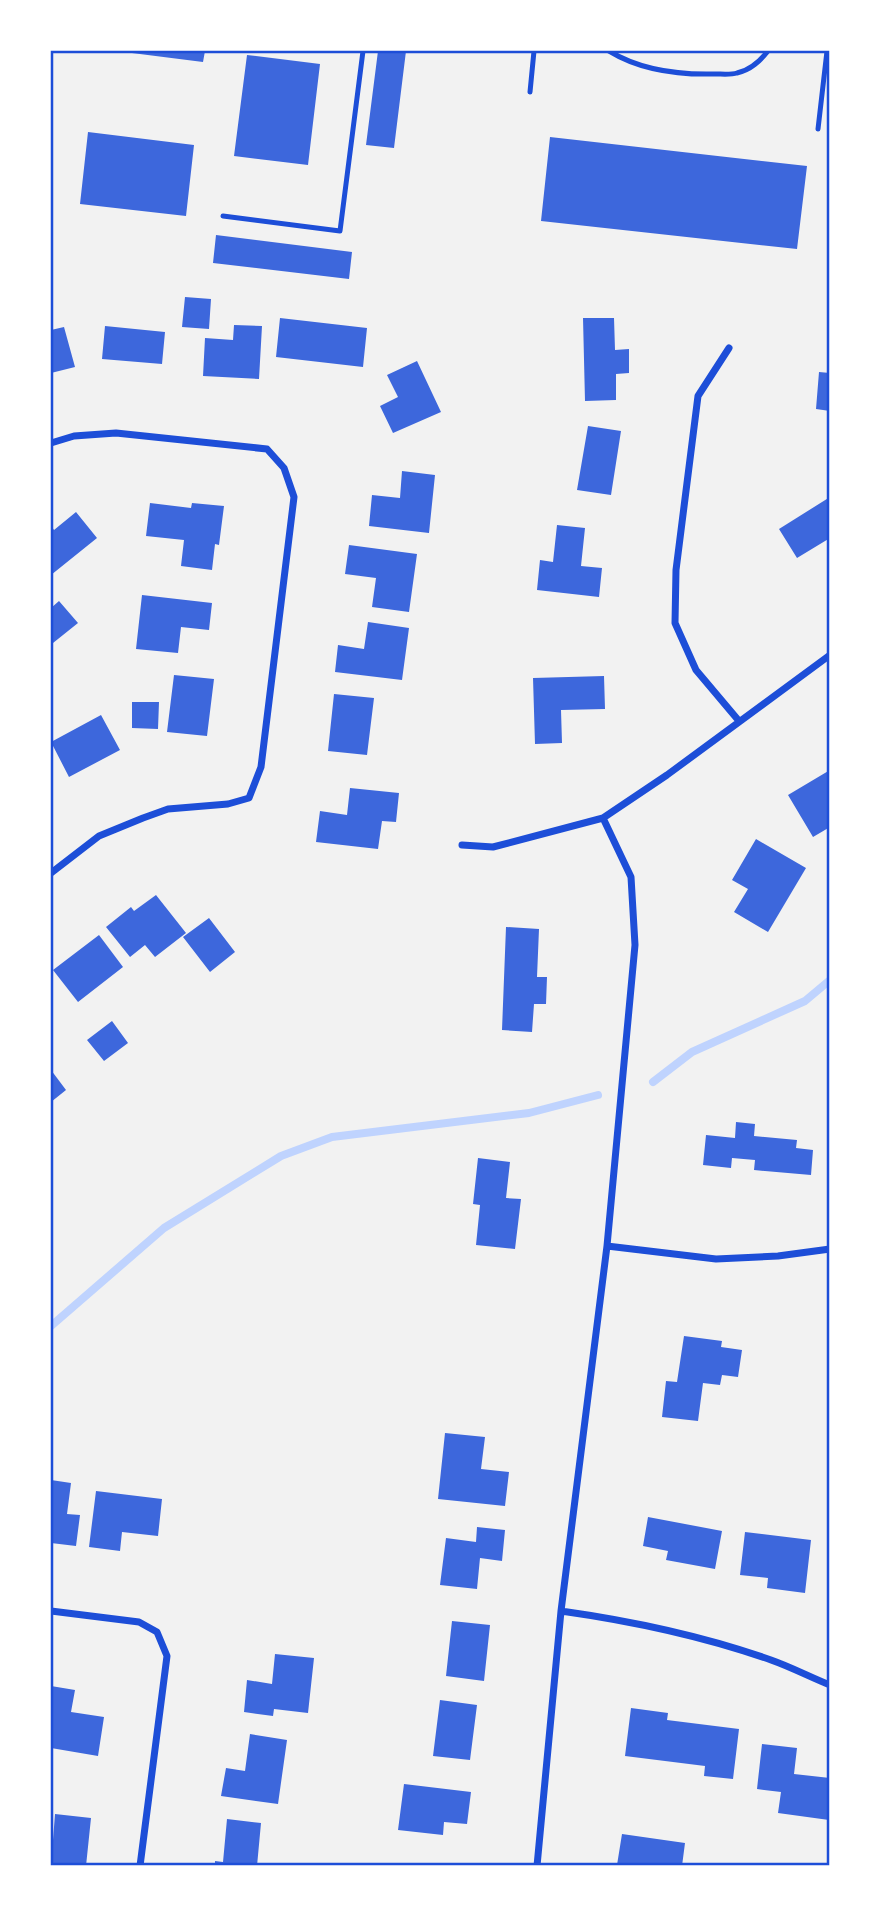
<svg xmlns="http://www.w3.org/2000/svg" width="881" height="1917" font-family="Helvetica,sans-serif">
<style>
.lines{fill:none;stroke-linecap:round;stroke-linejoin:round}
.stream{stroke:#bfd3fe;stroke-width:8}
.building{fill:#3d67dc}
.service{stroke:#1d4ed8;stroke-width:5}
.minor{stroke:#1d4ed8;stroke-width:7}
.neatline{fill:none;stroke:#1d4ed8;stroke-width:2.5}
</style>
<rect width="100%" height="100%" fill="#f2f2f2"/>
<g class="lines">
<path class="stream" d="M653,1082L692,1052L805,1001L830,980
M51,1326L164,1228L281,1156L332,1137L529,1113L598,1095"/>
</g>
<path class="building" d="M124,51H205L203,62L124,52Z
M378,51H406L394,148L366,145Z
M247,55L320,64L308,165L234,156Z
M88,132L194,145L186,216L80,204Z
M550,137L807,166L797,249L541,221Z
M216,235L352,252L349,279L213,263Z
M185,297L211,299L209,329L182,327Z
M280,318L367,328L363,367L276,357Z
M583,318H614L615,350L629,349V373L616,374V400L585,401Z
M234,325L262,326L259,379L203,376L205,338L233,340Z
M105,326L165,332L162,364L102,359Z
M64,327L75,367L51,373V330Z
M417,361L441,412L393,433L380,406L398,397L387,375Z
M819,372L830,373V411L816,409Z
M588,426L621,431L611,495L577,490Z
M402,471L435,475L429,533L369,526L372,495L400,498Z
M830,497V538L797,558L779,529Z
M150,503L191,508L192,503L224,506L219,545L215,544L212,570L181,566L184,540L146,536Z
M76,512L97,538L51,575V526L54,530Z
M557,525L585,528L581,566L602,568L599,597L537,590L540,560L553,562Z
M349,545L417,554L409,612L372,607L376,578L345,574Z
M142,595L212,603L209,630L181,627L178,653L136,649Z
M59,601L78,623L53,643L51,640V608Z
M368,622L409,628L402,680L335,672L338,645L364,649Z
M174,675L214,679L207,736L167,732Z
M604,676L605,709L561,710L562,743L535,744L533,678Z
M334,694L374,698L367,755L328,751Z
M132,702H159L158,729L132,728Z
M101,715L120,750L69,777L51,742Z
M830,770V827L813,837L788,795Z
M350,788L399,793L396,822L382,821L378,849L316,842L320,811L347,815Z
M756,839L806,868L768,932L734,912L748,889L732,880Z
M156,895L186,933L155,957L145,945L130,957L106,927L131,907L134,911Z
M209,918L235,952L210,972L183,937Z
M506,927L539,929L537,977H547L546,1004H534L532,1032L502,1030Z
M99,935L123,967L78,1002L53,970Z
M112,1021L128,1043L104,1061L87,1040Z
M51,1070L66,1090L51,1102Z
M736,1122L755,1124L754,1136L797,1140L796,1148L813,1150L811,1175L754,1170L755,1160L732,1158L731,1168L703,1165L706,1135L735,1138Z
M478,1158L510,1162L506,1198L521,1199L515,1249L476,1245L480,1205L473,1204Z
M684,1336L722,1341L721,1347L742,1350L738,1377L722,1375L720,1385L703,1383L698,1421L662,1417L666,1381L677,1382Z
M445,1433L485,1437L481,1469L509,1472L505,1506L438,1499Z
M51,1480L71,1483L67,1514L80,1515L76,1546L51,1543Z
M96,1491L162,1499L158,1536L122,1532L120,1551L89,1547Z
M648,1517L722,1531L715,1569L666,1560L668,1551L643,1546Z
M477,1527L505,1530L502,1561L480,1558L477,1589L440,1585L446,1538L476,1542Z
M745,1532L811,1540L805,1593L767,1588L768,1578L740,1575Z
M452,1621L490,1625L484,1681L446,1676Z
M275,1654L314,1658L308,1713L274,1709L273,1716L244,1712L247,1680L272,1684Z
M51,1686L75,1690L71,1712L104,1717L98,1756L51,1748Z
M440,1700L477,1705L470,1760L433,1756Z
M631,1708L668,1713L667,1720L739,1729L733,1779L704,1776L705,1766L625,1756Z
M250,1734L287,1740L278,1804L221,1796L226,1768L245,1771Z
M762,1744L797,1748L794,1774L830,1778L829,1820L778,1813L781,1792L757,1789Z
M404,1784L471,1792L467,1824L444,1822L443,1835L398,1830Z
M55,1814L91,1818L86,1866H51Z
M227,1819L261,1823L257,1866H215V1861L223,1862Z
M622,1834L685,1843L682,1866L617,1865Z"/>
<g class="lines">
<path class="service" d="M609,51C640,70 679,75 715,74C722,74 731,75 737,73C751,70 760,61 768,51
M530,92L534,51
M818,129L827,51
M223,216L340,231L363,51"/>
<path class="minor" d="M729,348L698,396L676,570L675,623L696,670L739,721
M51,443L74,436L116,433L267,449L284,468L294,497L261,767L249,798L228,804L168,809L143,818L99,836L51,873
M462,845L493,847L603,818L667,775L830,655
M607,1246L716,1259L778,1256L830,1249
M51,1611L139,1622L157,1632L167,1656L140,1866
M561,1611C632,1621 703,1636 771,1660C791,1667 810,1677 830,1685
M537,1866L561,1611L607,1246L635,945L631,877L603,818"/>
</g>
<rect width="881" height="1917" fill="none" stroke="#ffffff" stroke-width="105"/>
<rect x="52" y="52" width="776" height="1812" class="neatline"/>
</svg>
